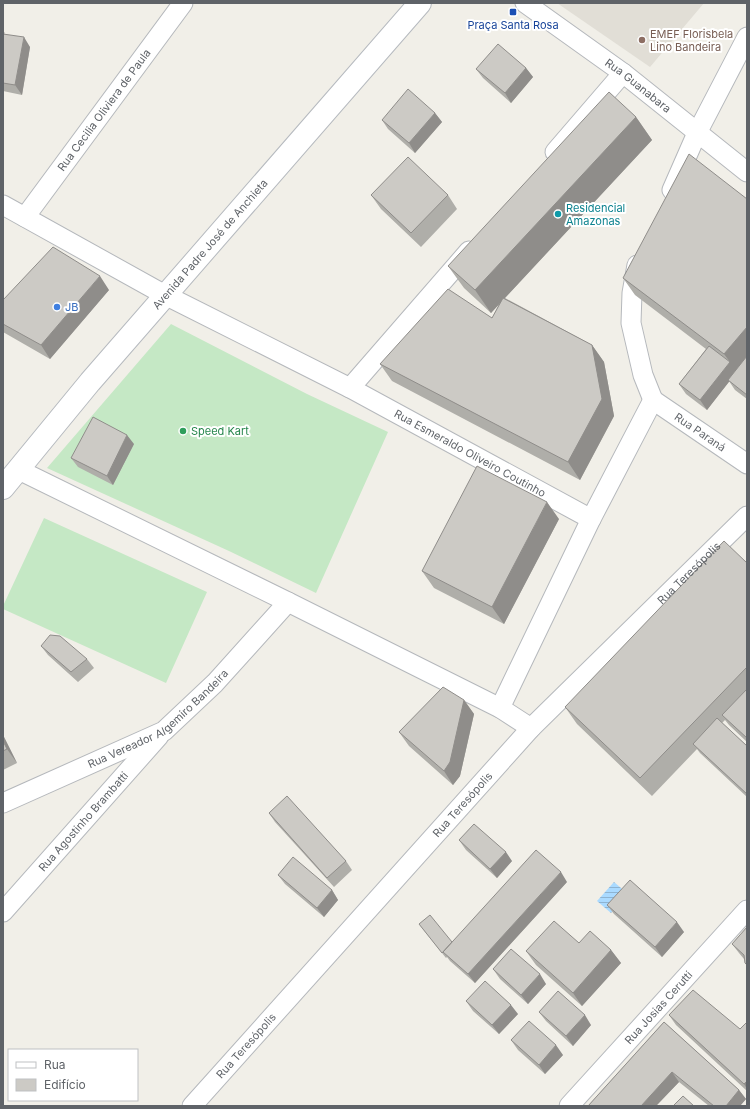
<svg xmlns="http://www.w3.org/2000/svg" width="750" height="1109" font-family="Inter,sans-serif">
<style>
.education{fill:#e1ded6}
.pitch{fill:#c5e8c5}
.water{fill:url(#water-rules)}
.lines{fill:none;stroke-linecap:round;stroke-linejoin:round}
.street-casing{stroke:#b5b8bc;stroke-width:21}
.secondary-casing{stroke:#b6babf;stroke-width:24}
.street{stroke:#fff;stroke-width:19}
.secondary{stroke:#fff;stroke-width:22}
.wall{fill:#afaea9}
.shaded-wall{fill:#8f8d8a}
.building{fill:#cccac5;stroke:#8f8d8a}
.transit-dot{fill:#1a4fb4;stroke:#fff;stroke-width:1.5}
.education-dot{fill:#8d6e63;stroke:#fff;stroke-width:1.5}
.culture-dot{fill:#0f9aa8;stroke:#fff;stroke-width:1.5}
.shop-dot{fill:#3f7fe0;stroke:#fff;stroke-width:1.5}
.leisure-dot{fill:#2e9e5b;stroke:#fff;stroke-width:1.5}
.labels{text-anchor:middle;stroke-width:4;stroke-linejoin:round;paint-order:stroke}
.transit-label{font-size:11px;fill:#164399;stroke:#fff}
.education-label{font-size:11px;fill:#785e54;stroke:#fff;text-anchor:start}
.street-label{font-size:11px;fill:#5f6368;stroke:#fff}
.culture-label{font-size:11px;fill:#0d838f;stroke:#fff;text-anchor:start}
.shop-label{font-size:11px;fill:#366cbe;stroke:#fff;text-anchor:start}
.leisure-label{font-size:11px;fill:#27864d;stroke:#fff;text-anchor:start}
</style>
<defs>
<pattern id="water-rules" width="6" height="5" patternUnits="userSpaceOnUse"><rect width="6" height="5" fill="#aadaff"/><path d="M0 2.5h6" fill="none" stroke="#8eb4d2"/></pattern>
</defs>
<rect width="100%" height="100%" fill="#f1efe8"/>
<path class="education" d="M557,3H704L650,67Z"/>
<path class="pitch" d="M171,324L307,394L388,432L316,593L229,551L47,468Z
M44,518L207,592L166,683L3,609V606Z"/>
<path class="water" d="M614,882L628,894L611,913L597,901Z"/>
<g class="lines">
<g class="street-casing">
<g id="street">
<path id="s1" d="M525,3L623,73L747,172"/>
<path d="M555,152L623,73"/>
<path d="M672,190L697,133L747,37"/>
<path id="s2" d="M3,205L165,295L350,388L591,519"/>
<path id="s3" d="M25,217L183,3"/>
<path d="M637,265L632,293L631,323L643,375L653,400"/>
<path d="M350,388L469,251"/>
<path id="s4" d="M653,400L747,464"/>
<path d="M19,470L288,602L500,708L531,728"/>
<path d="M500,708L591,519L653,400"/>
<path id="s5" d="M3,803L164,731L215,683L288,602"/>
<path id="s6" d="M3,912L159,736"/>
<path id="s7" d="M192,1106L531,728L747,516"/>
<path id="s8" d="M569,1106L747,910"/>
</g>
</g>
<g class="secondary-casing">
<g id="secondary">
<path id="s9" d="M3,488L90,382L420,3"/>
</g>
</g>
<use href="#street" class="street"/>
<use href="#secondary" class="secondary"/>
</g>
<path class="wall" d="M3,31L5,33L4,34L30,47L22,95L3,91Z
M526,68L533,77L511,103L483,78L476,69Z
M435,113L442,122L415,153L388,129L382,120Z
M636,117L652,140L505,298L592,345L604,362L614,416L580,480L392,381L380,364L492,318L499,304L491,313L464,288L448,266Z
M371,195H448L457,209L421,247L381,209Z
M747,199V399L735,390L729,381L707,410L686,394L679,384L706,349L635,295L623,278Z
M109,290L50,359L3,332V300Z
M134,444L113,485L78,467L71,458Z
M559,519L504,624L434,588L422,571Z
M747,563V742L729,725L725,720L722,723L747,746V797L700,753L697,749L652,796L577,724L565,707Z
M41,646L87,659L94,668L78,682L48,655Z
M464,700L474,714L460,776L453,785L409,746L399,732Z
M3,735L17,763L3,770Z
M269,813L346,861L352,870L334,887L275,822Z
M459,840L512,861L497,878L466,850Z
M278,875L332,890L338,900L324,917L285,884Z
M567,882L475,983L450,961L447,957L446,958L419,924L452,942Z
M607,905L684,932L662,957L614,914Z
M747,927V966L745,963L744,959L739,953L732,944Z
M579,943L611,950L621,963L582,1006L536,965L526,951Z
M493,969L546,984L528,1004L500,979Z
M466,1001L518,1014L499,1034L473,1011Z
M539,1012L591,1025L573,1046L546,1021Z
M669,1015L740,1029L747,1022V1091L676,1025Z
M664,1022L739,1090L746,1099L740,1106H709L679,1082L656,1106H588Z
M511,1040L563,1055L545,1074L518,1050Z"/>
<path class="shaded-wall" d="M24,37L30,47L22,95L15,85Z
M526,68L533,77L511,103L505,93Z
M435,113L442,122L415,153L409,143Z
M636,117L652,140L491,313L475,290Z
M100,276L109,290L50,359L41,345Z
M747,327V359L707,410L700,400L730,362L724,354Z
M592,345L604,362L614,416L580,480L568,462Z
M127,435L134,444L113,485L107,476Z
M547,502L559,519L504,624L492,607Z
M464,700L474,714L460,776L453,785L444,771Z
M3,735L17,763L7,749L3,741Z
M506,852L512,861L497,878L490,869Z
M561,872L567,882L475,983L468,974Z
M332,890L338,900L324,917L317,908Z
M677,922L684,932L662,957L655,947Z
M611,950L621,963L582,1006L573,993Z
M540,974L546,984L528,1004L521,995Z
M511,1005L518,1014L499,1034L492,1025Z
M585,1015L591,1025L573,1046L566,1036Z
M556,1045L563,1055L545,1074L539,1065Z
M672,1072L679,1082L656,1106H641Z
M747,1081V1089L744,1084Z
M739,1090L746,1099L740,1106H726Z"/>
<path class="building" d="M3,34L24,37L15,85L3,83Z
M498,44L526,68L505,93L476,69Z
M408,89L435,113L409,143L382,120Z
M609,92L636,117L475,290L448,266Z
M689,154L747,199V327L724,354L623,278Z
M408,157L448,195L411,233L371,195Z
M53,247L100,276L41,345L3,324V300Z
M448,289L492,318L503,298L592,345L602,399L568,462L380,364Z
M709,346L730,362L700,400L679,384Z
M747,356V395L728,380Z
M93,417L127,435L107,476L71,458Z
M477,466L547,502L492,607L422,571Z
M724,541L747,563V667L640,778L565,707Z
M50,635L60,636L87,659L71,672L41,646Z
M443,687L464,700L450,762L444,771L399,732Z
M747,689V738L722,715Z
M717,718L747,746V794L693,744Z
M3,741L7,749L3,751Z
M287,796L346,861L327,878L269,813Z
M474,824L506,852L490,869L459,840Z
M536,850L561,872L468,974L443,952Z
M293,857L332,890L317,908L278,875Z
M630,880L677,922L655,947L607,905Z
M430,915L452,942L442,953L419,924Z
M554,921L579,943L590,931L611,950L573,993L526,951Z
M747,927V965L745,963L744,955L732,944Z
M511,949L540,974L521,995L493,969Z
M485,981L511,1005L492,1025L466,1001Z
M693,990L740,1029L747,1022V1081L744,1084L669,1015Z
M558,991L585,1015L566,1036L539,1012Z
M529,1021L556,1045L539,1065L511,1040Z
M664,1022L739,1090L726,1106H714L672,1072L641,1106H588Z
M683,1096L694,1106H673Z"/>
<rect class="transit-dot" x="509" y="8" width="8" height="8" rx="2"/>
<circle class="education-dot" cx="642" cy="40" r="4"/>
<circle class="culture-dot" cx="558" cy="214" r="4"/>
<circle class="shop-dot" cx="57" cy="307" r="4"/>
<circle class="leisure-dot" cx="183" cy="431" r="4"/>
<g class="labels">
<g class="transit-label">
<text x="513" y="29">Praça Santa Rosa</text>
</g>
<g class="education-label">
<text x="650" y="38">EMEF Florisbela<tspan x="650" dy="13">Lino Bandeira</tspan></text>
</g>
<g class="street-label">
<text dy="4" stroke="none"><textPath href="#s1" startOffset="140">Rua Guanabara</textPath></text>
<text dy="4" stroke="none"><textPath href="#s3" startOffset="133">Rua Cecilia Oliviera de Paula</textPath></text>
<text dy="4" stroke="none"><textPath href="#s9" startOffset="320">Avenida Padre José de Anchieta</textPath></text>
<text dy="4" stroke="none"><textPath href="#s4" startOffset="57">Rua Paraná</textPath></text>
<text dy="4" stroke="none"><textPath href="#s2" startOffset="529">Rua Esmeraldo Oliveiro Coutinho</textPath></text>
<text dy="4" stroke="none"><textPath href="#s7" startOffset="729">Rua Teresópolis</textPath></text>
<text dy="4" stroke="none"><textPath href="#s5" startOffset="178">Rua Vereador Algemiro Bandeira</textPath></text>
<text dy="4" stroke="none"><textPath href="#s7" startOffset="405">Rua Teresópolis</textPath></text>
<text dy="4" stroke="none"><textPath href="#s6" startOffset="121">Rua Agostinho Brambatti</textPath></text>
<text dy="4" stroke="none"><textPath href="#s8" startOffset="133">Rua Josias Cerutti</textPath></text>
<text dy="4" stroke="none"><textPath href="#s7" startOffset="81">Rua Teresópolis</textPath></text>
</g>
<g class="culture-label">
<text x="566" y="212">Residencial<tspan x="566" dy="13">Amazonas</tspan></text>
</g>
<g class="shop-label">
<text x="65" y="311">JB</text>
</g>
<g class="leisure-label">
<text x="191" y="435">Speed Kart</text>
</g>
</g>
<rect width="750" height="1109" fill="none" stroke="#5f6368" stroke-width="8"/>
<rect x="8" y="1049" width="130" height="52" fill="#ffffff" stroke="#bfc1c3"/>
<rect x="16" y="1062" width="20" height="6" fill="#ffffff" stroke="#bfc1c3"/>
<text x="44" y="1069" font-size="12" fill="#5f6368">Rua</text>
<rect x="16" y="1079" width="20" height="12" fill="#cccac5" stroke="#bfc1c3"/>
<text x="44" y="1089" font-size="12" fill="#5f6368">Edifício</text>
</svg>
